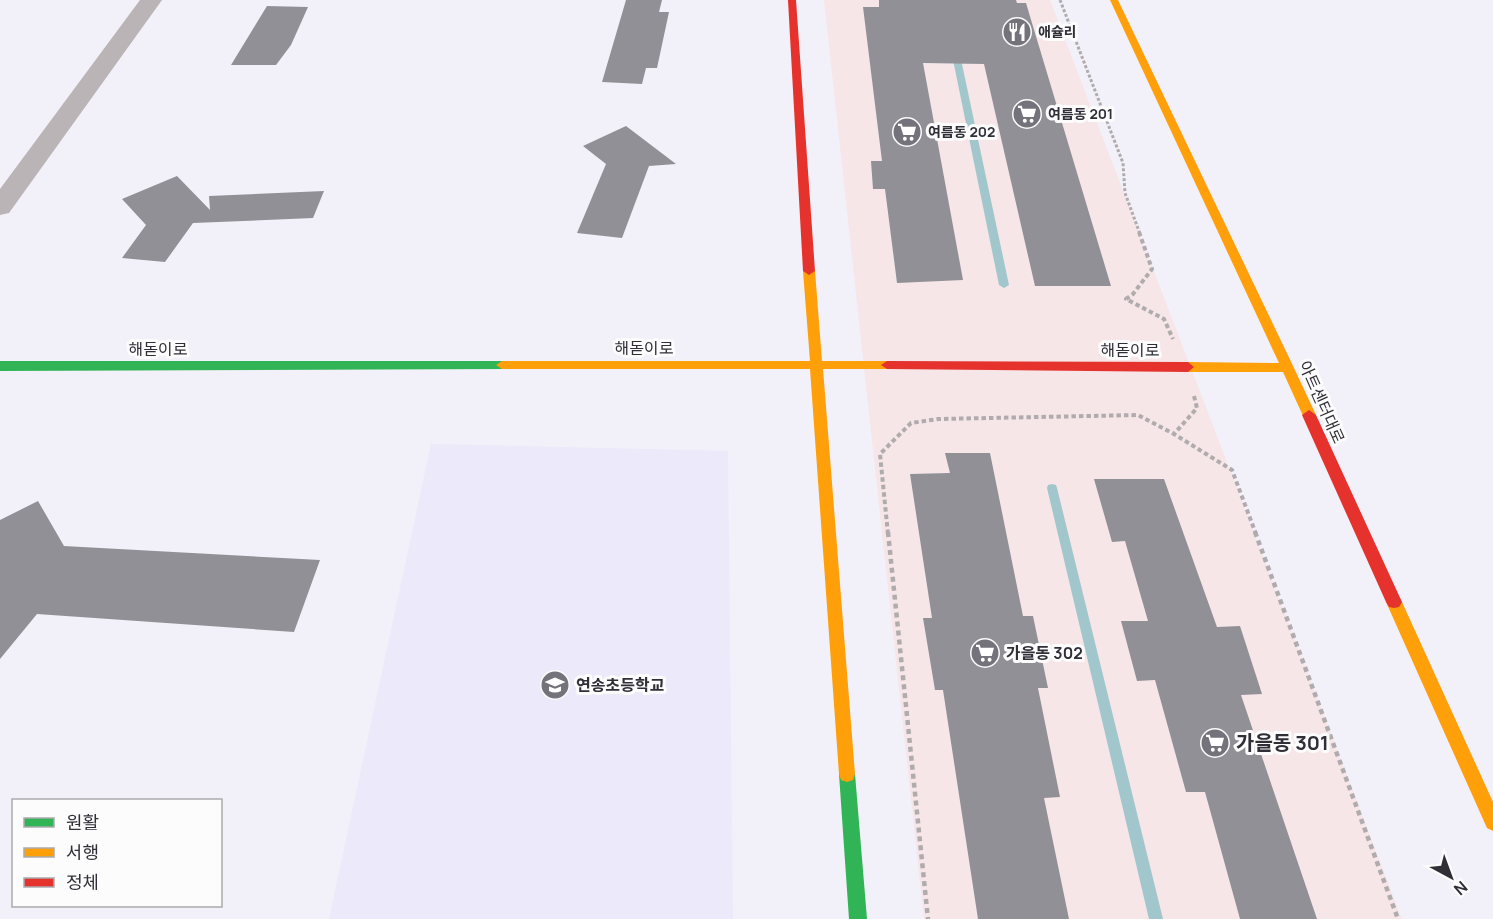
<svg xmlns="http://www.w3.org/2000/svg" width="1493" height="919" font-family="Manrope,'Noto Sans KR',sans-serif">
<style>
.commercial{fill:#f6e6e8}
.built{fill:#ebe9fa}
.lines{fill:none;stroke-linecap:round;stroke-linejoin:round}
.stream{fill:#a1c7cd;fill-rule:evenodd}
.building{fill:#919097}
.path-far2{stroke:#b0acae;stroke-width:3;stroke-dasharray:3 2;stroke-linecap:butt}
.path-far1{stroke:#b0acae;stroke-width:4;stroke-dasharray:4.5 3;stroke-linecap:butt}
.path{stroke:#b0acae;stroke-width:4.5;stroke-dasharray:5 4;stroke-linecap:butt}
.street{fill:#bbb4b6;fill-rule:evenodd}
.fast{fill:#30b455;fill-rule:evenodd}
.slow{fill:#ff9f0a;fill-rule:evenodd}
.jam{fill:#e5322d;fill-rule:evenodd}
.labels{text-anchor:middle;stroke-width:6;stroke-linejoin:round;paint-order:stroke}
.far-poi-label{font-size:14px;font-weight:bold;fill:#302f38;stroke:#fcfcfc;text-anchor:start}
.street-label{font-size:16px;fill:#302f38;stroke:#fcfcfc}
.poi-label{font-size:16px;font-weight:bold;fill:#302f38;stroke:#fcfcfc;text-anchor:start}
.near-poi-label{font-size:20px;font-weight:bold;fill:#302f38;stroke:#fcfcfc;text-anchor:start}
</style>
<rect width="100%" height="100%" fill="#f2f0f8"/>
<path class="commercial" d="M824,0H1050L1402,919H924Z"/>
<path class="built" d="M431,444L728,451L733,919H329Z"/>
<g class="lines">
<path class="stream" d="M952,48L959,50L1009,285L1004,288L999,285L951,50Z
M1052,484L1056,485L1057,488L1163,919H1149L1047,488L1048,485Z"/>
</g>
<path class="building" d="M626,0H662L659,12H669L657,68H646L642,84L602,82Z
M879,0H1016L1017,3H1026L1111,286H1035L984,64L923,63L963,280L897,283L885,189H873L871,161H882L863,7H879Z
M267,6L308,7L291,45L276,65H231Z
M626,126L676,164L649,166L622,238L577,233L606,164L583,146Z
M177,176L210,210L209,196L324,191L313,218L193,223L165,262L122,258L146,225L122,199Z
M945,453H990L1023,616H1033L1048,688H1038L1060,797L1044,798L1069,919H978L943,690H935L923,618H932L910,474L950,473Z
M1094,479H1164L1217,627L1240,626L1262,694L1241,695L1317,919H1240L1205,792H1186L1155,680L1137,681L1121,621H1148L1125,541L1112,542Z
M38,501L64,546L320,560L294,632L37,614L0,659V520Z"/>
<g class="lines">
<path class="path-far2" d="M1060,0L1123,163L1125,193L1140,234"/>
<path class="path-far1" d="M1139,232L1152,269L1133,294L1126,299L1164,319L1173,339
M1194,396L1197,408L1174,434L1232,470L1256,534
M888,534L880,454L911,423L938,419L1138,415L1174,434"/>
<path class="path" d="M888,532L928,919
M1255,532L1398,919"/>
<path class="street" d="M140,0H162L9,213L0,215V189Z"/>
<path class="fast" d="M0,361H502L508,365L502,369L0,371Z
M847,766L853,768L855,774L867,919H849L839,774L841,768Z"/>
<path class="slow" d="M1110,0H1118L1294,368L1316,415L1314,418H1304L1283,372H1188L1182,367L1188,362L1279,363Z
M809,267L815,271L822,361H887L893,365L887,369H823L855,774L853,780L847,782L841,780L839,774L810,369H502L496,365L502,361H810L803,271Z
M1394,596L1399,597L1402,602L1493,802V831L1487,828L1386,602L1389,597Z"/>
<path class="jam" d="M788,0H796L815,271L809,275L803,271Z
M887,361L1188,362L1194,367L1188,372L887,369L881,365Z
M1309,410L1316,415L1402,602L1399,607L1394,608L1389,607L1386,602L1302,415Z"/>
</g>
<defs>
<g id="restaurant-disc" transform="scale(1.5)"><circle r="9.5" fill="#74737b" stroke="#fcfcfc"/><path d="M-5-6h1v4h1v-4h1v4h1v-4h1v5L-1.5 .5V6h-2V.5L-5-1ZM5-6V6H3V1.5H1.5Q1.5-4 5-6Z" fill="#fff"/></g>
<g id="supermarket-disc" transform="scale(1.5)"><circle r="9.5" fill="#74737b" stroke="#fcfcfc"/><path d="M-6-5.5h2.5l.6 2H6L4.5 2H-2.5L-4.4-4H-6ZM-1.5 3.2a1.3 1.3 0 1 0 .1 0ZM3 3.2a1.3 1.3 0 1 0 .1 0Z" fill="#fff"/></g>
<g id="school-disc" transform="scale(1.5)"><circle r="9.5" fill="#74737b" stroke="#fcfcfc"/><path d="M0-5L7-2L0 1L-7-2ZM-4 1L0 2.5L4 1V4Q0 6-4 4Z" fill="#fff"/></g>
</defs>
<g fill-rule="evenodd">
<use href="#restaurant-disc" x="1017" y="32"/>
<use href="#supermarket-disc" x="1027" y="114"/>
<use href="#supermarket-disc" x="907" y="132"/>
<use href="#supermarket-disc" x="985" y="653"/>
<use href="#school-disc" x="555" y="685"/>
<use href="#supermarket-disc" x="1215" y="743"/>
</g>
<g class="labels">
<g class="far-poi-label">
<text x="1038" y="37">애슐리</text>
<text x="1048" y="119">여름동 201</text>
<text x="928" y="137">여름동 202</text>
</g>
<g class="street-label">
<text x="644" y="354">해돋이로</text>
<text x="158" y="355">해돋이로</text>
<text x="1130" y="356">해돋이로</text>
<text transform="translate(1322 402) rotate(66)" y="6">아트센터대로</text>
</g>
<g class="poi-label">
<text x="1006" y="659">가을동 302</text>
<text x="576" y="691">연송초등학교</text>
</g>
<g class="near-poi-label">
<text x="1236" y="750">가을동 301</text>
</g>
</g>
<rect x="12" y="799" width="210" height="108" fill="#fcfcfc" stroke="#aaaaae" stroke-width="1.5"/>
<rect x="24" y="818" width="30" height="9" fill="#30b455" stroke="#aaaaae" stroke-width="1.5"/>
<text x="66" y="829" font-size="18" fill="#302f38">원활</text>
<rect x="24" y="848" width="30" height="9" fill="#ff9f0a" stroke="#aaaaae" stroke-width="1.5"/>
<text x="66" y="859" font-size="18" fill="#302f38">서행</text>
<rect x="24" y="878" width="30" height="9" fill="#e5322d" stroke="#aaaaae" stroke-width="1.5"/>
<text x="66" y="889" font-size="18" fill="#302f38">정체</text>
<g transform="translate(1451 877) rotate(139)" stroke="#fcfcfc" stroke-width="4.5" paint-order="stroke">
<path d="M0-4.5L10 22L0 15L-10 22Z" fill="#302f38"/>
<text y="-9" font-size="16" font-weight="bold" text-anchor="middle" fill="#302f38">N</text>
</g>
</svg>
